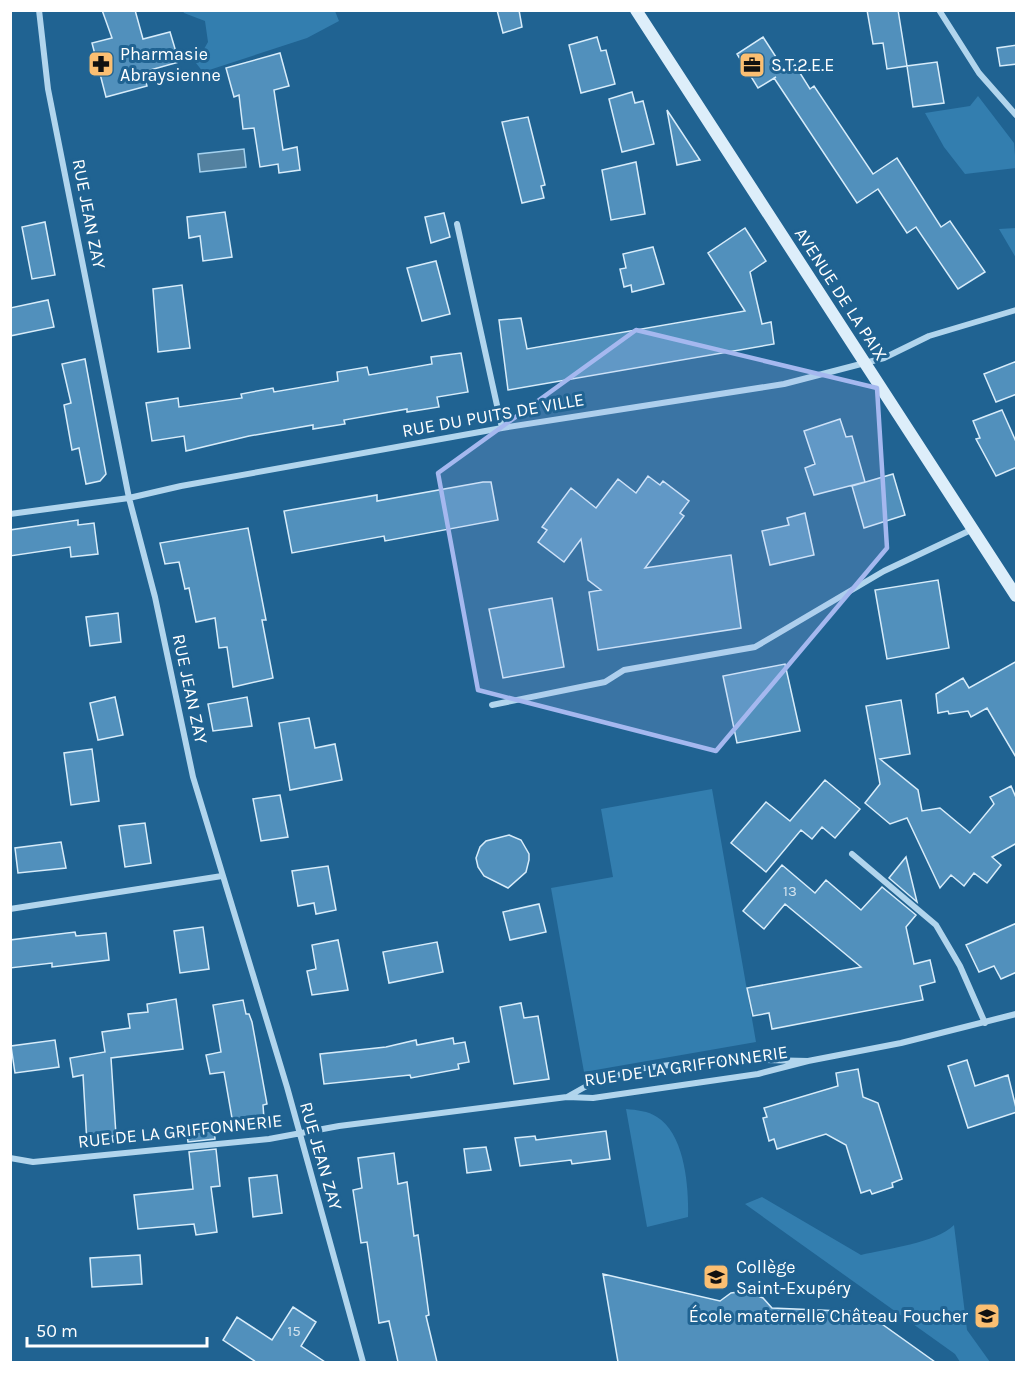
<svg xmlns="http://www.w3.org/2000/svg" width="1027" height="1373" font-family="Karla,sans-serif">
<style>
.green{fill:#337eaf}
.water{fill:#5381a0;stroke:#a5d2ef;stroke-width:1.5}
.building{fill:#5190bc;stroke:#d7ecfa;stroke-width:1.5}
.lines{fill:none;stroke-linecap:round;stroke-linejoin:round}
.street{stroke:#b1d5ed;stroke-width:6}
.secondary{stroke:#ddeefa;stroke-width:12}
.marked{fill:#a5b8ef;fill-opacity:0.2;stroke:#a5b8ef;stroke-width:4.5;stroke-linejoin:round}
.labels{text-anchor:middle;stroke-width:6;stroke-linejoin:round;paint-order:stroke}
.number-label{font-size:15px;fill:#d4e3ee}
.poi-label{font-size:18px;fill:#fff;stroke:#206392;text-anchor:start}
.street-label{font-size:18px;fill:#fff;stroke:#206392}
</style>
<rect width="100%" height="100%" fill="#206392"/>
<path class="green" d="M183,11H335L339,21L307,38L203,72L196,63L208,42L205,21L184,13Z
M978,96L1014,143L1016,168L965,174L944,147L925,113L970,106Z
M1016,228V258L999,229Z
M712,789L756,1042L584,1072L551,888L613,877L601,809Z
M626,1109C637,1110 648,1111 657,1117C685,1134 689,1188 688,1217L647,1227Z
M762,1197L861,1255C886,1249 936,1243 954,1225L967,1330L990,1362H960L955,1354L745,1204Z"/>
<path class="water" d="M244,149L246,167L200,172L198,154Z"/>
<path class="building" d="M102,10H135L143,39L170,32L179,62L143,72L147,86L106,97L92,43L112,38Z
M497,10H519L522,27L503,33Z
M867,10H898L907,66L887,69L883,43L873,44Z
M597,37L601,51L606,50L615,84L581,93L569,45Z
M763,37L785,71L795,65L810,89L814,86L873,174L897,158L941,227L950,221L985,272L958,289L916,227L907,233L878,189L857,203L774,78L776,77L758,88L737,54Z
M1017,45V64L1000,66L997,48Z
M280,53L289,86L274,90L283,150L297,147L300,170L279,173L278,164L260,167L254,128L243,129L239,95L234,97L226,68Z
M937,62L944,103L913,107L907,66Z
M632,92L635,103L643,101L654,144L622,152L609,99Z
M667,110L700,160L677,165Z
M528,117L545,185L541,186L544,198L522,203L502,122Z
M636,162L645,214L611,220L602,170Z
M225,212L232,257L203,261L200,236L189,238L187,217Z
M444,213L450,237L431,243L425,217Z
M45,222L55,275L32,279L22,227Z
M745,228L766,261L750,272L762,324L771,322L774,344L508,390L499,320L521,318L527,349L745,311L708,253Z
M653,247L664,284L632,292L631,285L624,287L620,269L626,268L623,254Z
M436,261L450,314L422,321L407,268Z
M182,285L190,348L158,352L153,289Z
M48,300L54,327L10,336V308Z
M461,353L468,392L437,397L439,407L407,412V409L344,420L345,424L313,429V425L249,436L186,451L184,436L152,441L146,403L178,398L179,407L242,398L241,394L273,388L274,392L338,381L337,372L367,367L369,375L432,364L431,357Z
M85,359L106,474L100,481L86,484L79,448L72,450L64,405L71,403L62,364Z
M1017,361V394L996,402L984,374Z
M1002,410L1017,444V467L996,476L976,439L980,438L973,421Z
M840,419L846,437L852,436L865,482L814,495L805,468L815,464L804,431Z
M893,474L905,515L864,528L852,486Z
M648,476L660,485L663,481L689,501L680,513L684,516L645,568L731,555L741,628L598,650L589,592L601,590L588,580L581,539L564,562L538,542L547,530L542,527L571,488L596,508L618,479L636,493Z
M483,482H491L498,520L385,541L384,536L292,553L284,511L377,495V501Z
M805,513L814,555L770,565L762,531L789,525L787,518Z
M78,520V525L94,523L98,554L71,557L70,547L10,556V530Z
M248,528L266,620H262L273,678L233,687L227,647L219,648L215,618L196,622L189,588L185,589L179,562L165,564L160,543Z
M938,580L949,648L887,659L875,590Z
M552,598L564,667L503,678L489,609Z
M118,613L121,642L90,646L86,617Z
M1017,661V759L987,708L971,717L968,711L949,714L948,711L938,713L936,694L963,678L969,688Z
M785,664L800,731L737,743L723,676Z
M115,697L123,735L98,740L90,703Z
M247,697L252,726L213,731L208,704Z
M901,700L910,754L880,759L918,790L922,811L940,808L970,833L994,804L990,797L1011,786L1017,800V843L992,857L1001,865L987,883L974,873L964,886L951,875L940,888L907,818L890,824L865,803L880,784L866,706Z
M309,718L315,748L335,744L342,780L290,790L279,723Z
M92,749L99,801L71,805L64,753Z
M825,780L860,809L835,838L822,827L812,839L801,830L766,872L731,843L766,802L790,821Z
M280,795L288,837L261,841L253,799Z
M145,823L151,863L125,867L119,826Z
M509,835L521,840L529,854V860L526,872L508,888L484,876L478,867L476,858L480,847L486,841Z
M61,842L66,868L18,873L15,848Z
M906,857L917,902L889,878Z
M782,865L815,893L826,880L861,910L882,887L916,915L906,927L914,964L930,960L935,982L920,986L923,1000L772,1029L769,1013L753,1016L747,988L861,967L785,904L764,929L743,911Z
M328,866L336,910L316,914L314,903L298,906L292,871Z
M539,904L546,932L510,940L503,912Z
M1017,923V972L1001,979L994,966L979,972L966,945Z
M203,927L209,969L180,973L174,931Z
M75,932L76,936L106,933L109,960L52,967V963L10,968V940Z
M338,940L348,990L312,995L307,971L316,969L312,945Z
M437,942L443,972L389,983L383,952Z
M176,999L183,1049L111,1058L116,1135L112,1136L113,1142L87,1144L83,1075L73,1077L70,1058L105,1052L102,1032L130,1028L128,1014L148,1012L147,1004Z
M243,1000L246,1014H249L252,1022L267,1104L263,1105L264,1119L233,1124L224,1072L210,1074L206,1055L221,1052L213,1005Z
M521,1003L524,1018L538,1016L549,1079L514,1084L500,1007Z
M453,1038L454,1044L465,1042L469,1062L458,1064L459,1069L411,1078L410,1075L324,1084L320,1054L386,1047L416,1040L417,1045Z
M55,1040L59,1067L15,1073L11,1046Z
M967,1060L975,1086L1008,1075L1017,1112L968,1128L948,1066Z
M858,1069L863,1097L878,1103L902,1179L892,1183L893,1187L872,1194L870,1190L861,1193L846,1145L826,1134L777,1149L774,1139L769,1141L763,1118L767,1117L764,1108L838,1086L836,1073Z
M214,1124L215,1139L188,1142L186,1127Z
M606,1131L610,1159L572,1164L571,1160L520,1166L515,1138L535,1136L536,1140Z
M486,1147L491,1170L467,1173L464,1149Z
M216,1149L220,1186L211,1187L217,1232L196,1235L194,1224L138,1229L134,1195L193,1189L189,1152Z
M394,1153L398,1184L407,1182L414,1236L418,1235L429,1315L426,1316L437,1362H398L389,1321L379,1323L367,1242L361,1243L353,1190L362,1188L358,1158Z
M277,1175L282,1213L253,1217L249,1178Z
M140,1255L142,1284L92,1287L90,1258Z
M603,1274L720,1301L731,1293L746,1291L763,1298L772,1308L865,1312L935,1362H618Z
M293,1307L316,1322L301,1346L325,1362H256L223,1340L237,1317L272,1340Z"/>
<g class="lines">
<path class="street" d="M39,10L48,89L129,498L155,597L193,777L287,1087L363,1362
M939,10L979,73L1016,115
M457,224L502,428
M10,514L129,498L181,486L502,428L784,384L884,358L929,336L1016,310
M492,705L605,682L624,670L755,647L884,571L973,529
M852,854L936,925L960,966L985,1023
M10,909L222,876
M567,1097L592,1083L637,1069L744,1056L765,1060L808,1061L901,1043L1016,1014
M10,1158L33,1162L269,1139L339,1126L567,1097L593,1098L758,1074L808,1061"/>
<path class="secondary" d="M636,10L1016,596"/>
</g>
<path class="marked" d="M636,330L877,388L887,548L716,751L478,690L438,473Z"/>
<defs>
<g id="pharmacy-square" transform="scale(1.35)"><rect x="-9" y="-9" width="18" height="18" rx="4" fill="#fbbf72" stroke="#206392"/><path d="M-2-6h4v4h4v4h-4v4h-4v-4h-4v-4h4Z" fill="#111"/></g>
<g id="office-square" transform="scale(1.35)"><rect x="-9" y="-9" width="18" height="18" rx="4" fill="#fbbf72" stroke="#206392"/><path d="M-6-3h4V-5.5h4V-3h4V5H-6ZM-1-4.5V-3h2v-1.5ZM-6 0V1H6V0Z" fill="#111"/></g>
<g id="school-square" transform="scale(1.35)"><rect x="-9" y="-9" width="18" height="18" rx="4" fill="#fbbf72" stroke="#206392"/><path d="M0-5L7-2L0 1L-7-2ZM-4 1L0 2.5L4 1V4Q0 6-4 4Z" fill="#111"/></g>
</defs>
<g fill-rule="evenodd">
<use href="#pharmacy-square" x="101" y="64"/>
<use href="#office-square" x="752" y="65"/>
<use href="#school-square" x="716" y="1277"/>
<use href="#school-square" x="987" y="1316"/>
</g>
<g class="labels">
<g class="number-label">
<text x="790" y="896">13</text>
<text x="294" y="1336">15</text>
</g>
<g class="poi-label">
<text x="120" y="60">Pharmasie<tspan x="120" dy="21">Abraysienne</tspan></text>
<text x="771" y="71">S.T.2.E.E</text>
<text x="736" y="1273">Collège<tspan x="736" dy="21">Saint-Exupéry</tspan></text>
<text x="968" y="1322" text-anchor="end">École maternelle Château Foucher</text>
</g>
<g class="street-label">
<text transform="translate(89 214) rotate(79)" y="6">RUE JEAN ZAY</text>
<text transform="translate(841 294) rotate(57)" y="6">AVENUE DE LA PAIX</text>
<text transform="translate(493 415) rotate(-10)" y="6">RUE DU PUITS DE VILLE</text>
<text transform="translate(190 689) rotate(78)" y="6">RUE JEAN ZAY</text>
<text transform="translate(686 1066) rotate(-8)" y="6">RUE DE LA GRIFFONNERIE</text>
<text transform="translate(180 1131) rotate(-6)" y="6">RUE DE LA GRIFFONNERIE</text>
<text transform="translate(321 1156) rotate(74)" y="6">RUE JEAN ZAY</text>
</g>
</g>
<rect width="1027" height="1373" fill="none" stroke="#ffffff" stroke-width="24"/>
<path d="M27 1337v9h180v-9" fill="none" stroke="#ffffff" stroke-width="3"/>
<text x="36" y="1337" font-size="18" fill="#ffffff" stroke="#206392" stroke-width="4.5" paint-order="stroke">50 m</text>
</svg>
